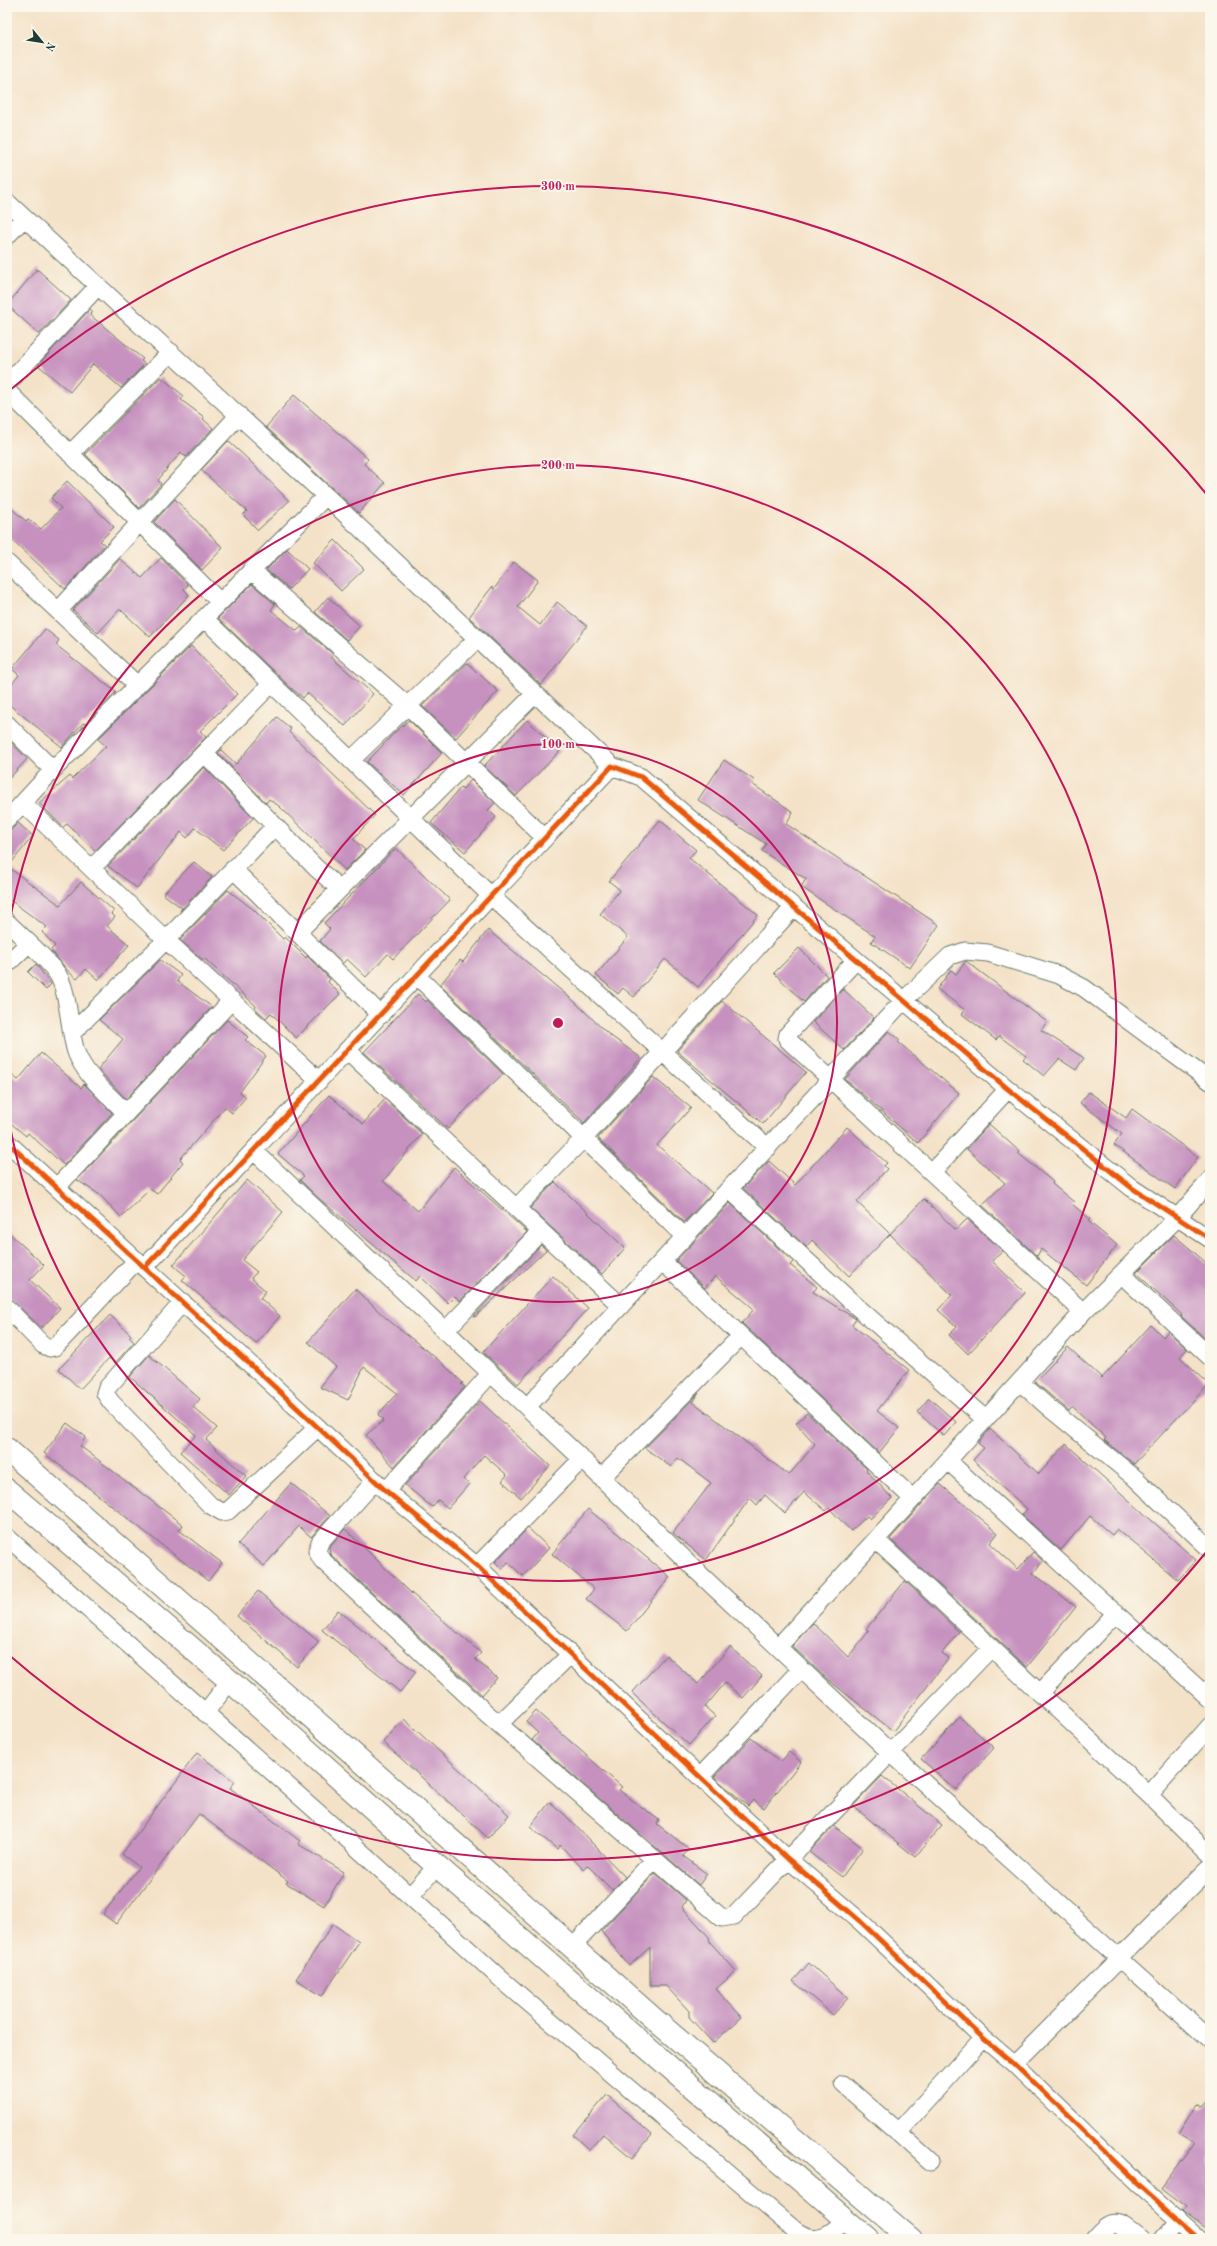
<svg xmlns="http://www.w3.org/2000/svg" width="1217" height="2246" font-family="'Old Standard TT',serif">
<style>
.building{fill:#c691bf}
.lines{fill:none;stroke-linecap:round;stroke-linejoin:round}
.minor-casing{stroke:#6a7768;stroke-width:19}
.trunk-casing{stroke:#6a7768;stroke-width:24}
.minor{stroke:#fff;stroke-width:17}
.trunk{stroke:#fff;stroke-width:22}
.cycleway-casing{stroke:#fbf7ec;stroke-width:8}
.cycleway{stroke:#e8590c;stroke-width:5}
.ring{fill:none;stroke:#c2185b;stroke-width:2}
.centre{fill:#c2185b;stroke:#fbf7ec;stroke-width:2}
.ring-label{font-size:12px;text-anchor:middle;font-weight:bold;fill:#c2185b;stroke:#fbf7ec;stroke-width:4;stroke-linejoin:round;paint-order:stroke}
</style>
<rect width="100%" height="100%" fill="#fbf7ec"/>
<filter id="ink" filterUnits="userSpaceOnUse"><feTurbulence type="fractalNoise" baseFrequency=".025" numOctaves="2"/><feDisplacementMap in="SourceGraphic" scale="8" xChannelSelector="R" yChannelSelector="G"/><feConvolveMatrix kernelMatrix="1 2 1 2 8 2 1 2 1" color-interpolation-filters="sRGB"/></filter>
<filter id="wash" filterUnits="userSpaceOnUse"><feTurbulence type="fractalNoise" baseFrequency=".012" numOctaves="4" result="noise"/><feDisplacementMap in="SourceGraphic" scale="16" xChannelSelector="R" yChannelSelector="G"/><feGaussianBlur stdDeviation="0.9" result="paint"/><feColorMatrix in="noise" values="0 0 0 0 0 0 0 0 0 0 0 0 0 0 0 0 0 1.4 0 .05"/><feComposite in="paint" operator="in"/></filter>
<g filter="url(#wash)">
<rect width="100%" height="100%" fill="#f4e2c8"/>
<g id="blocks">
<path class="building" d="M37,269L71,300L39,334L7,305Z
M90,309L93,312L90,315L143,359L141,361L145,364L121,388L93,364L70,392L38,365Z
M161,377L184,396L181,400L204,417L203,419L213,428L186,457L181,452L158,480L161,484L139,508L85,454Z
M294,395L368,459L364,464L385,483L359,513L266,427Z
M228,441L249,460L289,501L258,530L243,515L247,511L201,470Z
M67,481L114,527L100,541L105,545L65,589L7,535V505L26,521L28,519L41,529L61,508L51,498Z
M175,499L223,548L202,570L154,522Z
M335,540L364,569L341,591L313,563Z
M287,549L308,569L289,589L266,570Z
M161,558L188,585L184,589L189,595L150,637L120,609L98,633L73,610L120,559L142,578Z
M514,562L538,580L518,607L540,625L557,602L587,626L541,685L469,617L492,587L494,589Z
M252,584L275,604L271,610L297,631L301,627L334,655L331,657L373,694L345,726L307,693L303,698L291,688L218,618Z
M328,597L360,626L347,640L315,612Z
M45,629L59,640L56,645L116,692L85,724L83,723L62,747L7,703V690L19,675L12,669Z
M191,646L237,694L200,731L206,737L95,851L67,824L63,827L39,803L70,776L72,779L106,746L98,739Z
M467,663L498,691L456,738L422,706Z
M277,717L291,729L289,732L375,815L353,839L365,850L345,870L279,806L269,799L266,803L218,753L221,750L236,764Z
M409,720L442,753L404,795L367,762L394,733Z
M527,720L560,751L516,796L484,766Z
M7,738L27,759L7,781Z
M724,760L754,780L752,784L793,812L786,824L939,925L910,968L871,942L875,936L801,887L806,879L762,851L766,844L698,800Z
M204,767L253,818L223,850L195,828L187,838L181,832L137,888L108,866Z
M471,780L495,803L488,810L496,817L465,852L431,823L461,787L463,789Z
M660,820L696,850L689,858L758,915L698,987L665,959L634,997L623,988L618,994L596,975L628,937L600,914L620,890L609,881Z
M18,823L33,836L8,867L60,905L81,882L114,911L111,913L115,917L107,926L129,945L98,980L86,969L77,979L67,970L51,950L55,946L42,932L47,927L7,898V834Z
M396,848L450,900L393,959L388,954L366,977L347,959L343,963L320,941L330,929L324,923Z
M194,862L212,877L180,911L182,908L163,894Z
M228,890L254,910L283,939L285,937L306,958L307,956L330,979L328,982L340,994L296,1038L271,1013L266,1018L255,1008L256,1006L204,958L203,960L180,940Z
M488,930L575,1002L607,1033L641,1058L584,1123L440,985L460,960L463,962Z
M799,948L827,976L804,1002L774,973Z
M160,960L181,975L177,981L212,1007L126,1099L98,1069L123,1039L99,1020Z
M966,961L1047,1022L1041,1030L1084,1058L1076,1070L1059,1059L1044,1076L1023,1059L1026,1056L999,1036L996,1040L962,1014L965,1010L937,989L951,970L956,974Z
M36,964L51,984L46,990L28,972Z
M843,989L874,1018L844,1050L813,1022Z
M418,994L426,1002L427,1000L503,1074L476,1099L448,1129L364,1052Z
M722,1001L806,1072L763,1124L677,1051Z
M227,1020L248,1037L245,1040L266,1056L240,1092L246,1097L232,1113L225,1107L180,1159L183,1162L157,1194L150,1189L121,1217L100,1195L77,1180Z
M889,1031L900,1040L898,1042L959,1093L918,1143L845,1079Z
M41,1053L81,1088L84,1084L112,1113L64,1165L28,1133L26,1136L7,1120V1071L18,1080Z
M653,1077L691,1108L657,1145L712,1193L684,1222L598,1138Z
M1089,1092L1126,1118L1132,1109L1198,1157L1175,1189L1114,1145L1122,1134L1080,1103Z
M329,1095L363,1124L385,1099L422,1134L383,1181L418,1211L454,1167L527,1232L460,1301L455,1296L448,1303L420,1276L416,1281L316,1196L300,1180L304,1176L278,1154Z
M989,1124L1020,1152L1018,1153L1053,1182L1052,1184L1074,1202L1072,1204L1090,1219L1088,1221L1117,1245L1086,1285L1041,1249L1037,1256L982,1205L1005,1183L967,1149Z
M847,1127L887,1163L884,1166L887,1169L857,1202L890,1234L849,1276L812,1240L806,1247L743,1188L769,1161L795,1185Z
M247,1180L283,1212L242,1260L257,1272L251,1278L266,1291L260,1298L280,1316L256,1344L182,1280L186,1276L173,1265Z
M555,1182L625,1248L602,1274L530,1208Z
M924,1199L956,1230L967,1219L1003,1251L992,1261L1025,1293L968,1354L949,1335L957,1327L938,1310L952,1295L890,1234Z
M730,1203L793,1262L790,1265L817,1287L813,1292L856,1319L852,1325L909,1370L877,1411L899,1428L879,1453L742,1323L754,1309L715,1276L705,1288L676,1261Z
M7,1231L44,1265L30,1280L60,1308L42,1328L7,1296Z
M1174,1235L1210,1266V1343L1181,1316L1182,1315L1136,1273Z
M541,1245L546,1250L475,1317L474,1316Z
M553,1276L588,1308L518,1384L483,1352Z
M355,1289L387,1319L441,1362L463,1383L461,1384L465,1387L394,1467L366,1435L384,1420L378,1415L397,1393L364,1367L348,1400L320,1387L336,1367L308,1342Z
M110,1315L131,1335L129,1337L134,1342L115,1363L109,1358L80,1389L59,1369Z
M1151,1325L1163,1337L1168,1331L1187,1349L1180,1357L1209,1384L1134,1464L1104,1440L1106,1438L1073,1407L1069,1411L1035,1382L1068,1347L1102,1378Z
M149,1355L200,1399L193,1407L217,1428L206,1440L246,1476L229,1495L180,1452L196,1435L130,1377Z
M699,1393L693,1402L789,1475L815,1444L796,1423L807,1413L867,1469L866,1470L892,1498L870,1519L867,1516L851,1531L829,1508L826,1511L804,1492L785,1513L765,1495L757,1505L750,1498L706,1560L673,1533L711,1483L678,1458L671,1467L645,1448Z
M929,1398L956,1422L944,1436L917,1412Z
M480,1401L550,1466L521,1498L502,1481L507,1475L484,1455L463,1479L469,1484L448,1508L438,1500L432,1507L405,1485Z
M67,1423L86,1437L80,1446L183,1525L179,1530L222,1563L208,1581L44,1453Z
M990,1429L1039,1474L1066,1444L1196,1560L1178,1580L1117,1529L1112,1535L1090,1516L1061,1550L1022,1515L1027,1509L973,1460L984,1448L978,1443Z
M291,1483L330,1516L311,1537L299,1526L264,1566L238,1544Z
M940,1484L998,1533L990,1543L1018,1569L1033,1552L1043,1561L1033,1573L1076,1607L1027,1667L890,1539Z
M588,1509L670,1577L627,1631L586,1599L594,1589L552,1554Z
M528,1528L549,1548L523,1576L508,1562L502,1569L495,1562Z
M345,1529L411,1593L481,1653L475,1659L497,1678L482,1695L330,1554L329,1547Z
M905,1581L959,1632L942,1653L949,1658L893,1731L826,1678L792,1646L813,1623L848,1657L869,1631L866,1629Z
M258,1591L319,1642L297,1667L237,1616Z
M338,1610L416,1672L400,1692L322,1630Z
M730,1647L762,1676L743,1698L725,1683L705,1707L715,1716L689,1745L632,1693L666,1655L698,1684Z
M536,1711L622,1787L619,1790L659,1820L657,1824L689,1849L683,1856L707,1874L699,1885L532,1740L538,1733L526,1722Z
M960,1717L994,1748L956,1790L921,1759Z
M404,1719L509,1815L488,1838L383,1742Z
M751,1738L781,1762L789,1752L801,1762L764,1808L753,1800L748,1806L714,1777Z
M197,1753L235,1782L230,1788L300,1841L298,1844L344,1872L324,1906L286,1883L288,1881L199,1814L116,1924L103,1914L139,1867L122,1854Z
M882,1776L942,1825L915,1857L853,1806Z
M550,1802L565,1815L625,1877L612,1890L587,1865L583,1869L560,1845L557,1849L530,1827Z
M834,1826L863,1848L842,1877L809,1852Z
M655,1873L686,1900L682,1907L709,1937L710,1942L736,1971L716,1989L742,2017L713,2043L689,2017V2011L666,1986H650V1947L629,1966L601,1931Z
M333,1924L359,1942L322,1996L296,1979Z
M809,1963L848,1998L833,2015L793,1981Z
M607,2095L652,2135L632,2158L603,2134L589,2150L573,2135Z
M1210,2099V2230L1184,2211L1187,2207L1162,2188L1195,2143L1179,2133L1196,2106L1201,2109Z"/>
</g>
</g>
<g filter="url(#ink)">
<use href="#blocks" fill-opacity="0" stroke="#6a7768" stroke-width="1"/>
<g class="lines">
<g class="minor-casing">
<path id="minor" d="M7,202L326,496L612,766
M7,236L24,218
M7,384L98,286
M7,391L220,602
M70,454L171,352
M7,563L137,685
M251,570L408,706L545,838
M58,611L239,415
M204,618L491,896L768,1148
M7,724L53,770
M204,753L316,868L340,889L535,694
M351,760L477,639
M23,803L166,940L319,1081
M7,820L53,770L326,496
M92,868L272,683
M233,869L381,1015
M7,922C23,938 43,954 56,972C69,989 69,1031 76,1052C85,1076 109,1095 126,1113
M298,932L340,889
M856,960L788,1034L787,1039L1083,1312
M7,964L28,944
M417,976L685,1237
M72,1033L166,940L275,826
M347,1050L621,1306
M7,1142L264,1377L386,1491L477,1566L700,1777L788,1859L861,1922L983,2038L1014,2064L1138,2184L1200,2239
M254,1151L582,1459L703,1577L892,1754L1210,2040
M932,1172L1008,1089
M57,1187L232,1000
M729,1189L855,1305L985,1419
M516,1208L584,1138L794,907
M662,1261L913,1499
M145,1267L612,766L641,777L1008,1089L1132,1188L1210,1239
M1121,1274L1210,1357
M183,1302L107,1388L105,1393L111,1402L210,1505L222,1512L228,1511L318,1427
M7,1308L43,1345L50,1348L55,1347L137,1260
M445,1331L541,1231
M1020,1382L1048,1407L1135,1478L1210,1549
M527,1407L903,1001L950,956L965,951L988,953L1059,975L1084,988L1210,1081
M948,1461L1210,1699
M601,1478L740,1337
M375,1481L320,1542L317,1551L322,1560L485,1712L722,1918L734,1916L991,1648
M386,1491L491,1373
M7,1537L323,1817L502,1980L796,2231C817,2245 829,2235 846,2220
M876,1540L1149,1795L1210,1855
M477,1566L582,1459
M778,1647L1083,1312L1178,1217L1210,1180
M1040,1693L1116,1613
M205,1713L230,1681
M499,1724L570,1655
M700,1777L801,1669
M1149,1795L1210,1726
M410,1896L437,1866
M573,1946L654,1860
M1014,2064L1210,1867
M843,2084L898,2132
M930,2161L898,2132L983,2038
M1094,2239C1115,2215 1117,2221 1141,2239
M1162,2239L1179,2219"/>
</g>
<g class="trunk-casing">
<path id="trunk" d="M7,1449L654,2019L911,2239
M7,1490L230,1681L437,1866L868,2239"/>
</g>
<use href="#minor" class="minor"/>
<use href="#trunk" class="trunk"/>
<g class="cycleway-casing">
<path id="cycleway" d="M7,1142L264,1377L386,1491L477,1566L700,1777L788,1859L861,1922L983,2038L1014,2064L1138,2184L1200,2239
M145,1267L612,766L641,777L1008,1089L1132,1188L1210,1239"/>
</g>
<use href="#cycleway" class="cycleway"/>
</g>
</g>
<g class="ring">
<circle cx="558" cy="1023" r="279"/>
<path d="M8 931A558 558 0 1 1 8 1115"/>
<path d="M1208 1550A837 837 0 0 1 9 1655M9 391A837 837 0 0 1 1208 496"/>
</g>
<circle cx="558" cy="1023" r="6" class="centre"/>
<g class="ring-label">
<text x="558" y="190">300 m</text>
<text x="558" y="469">200 m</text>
<text x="558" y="748">100 m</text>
</g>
<rect width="1217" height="2246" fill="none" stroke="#fbf7ec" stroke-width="24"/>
<g transform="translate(42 42) rotate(120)" stroke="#fbf7ec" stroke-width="3" paint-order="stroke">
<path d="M0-3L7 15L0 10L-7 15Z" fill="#1f3d34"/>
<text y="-6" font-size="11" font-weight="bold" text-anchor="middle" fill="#1f3d34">N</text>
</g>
</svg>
